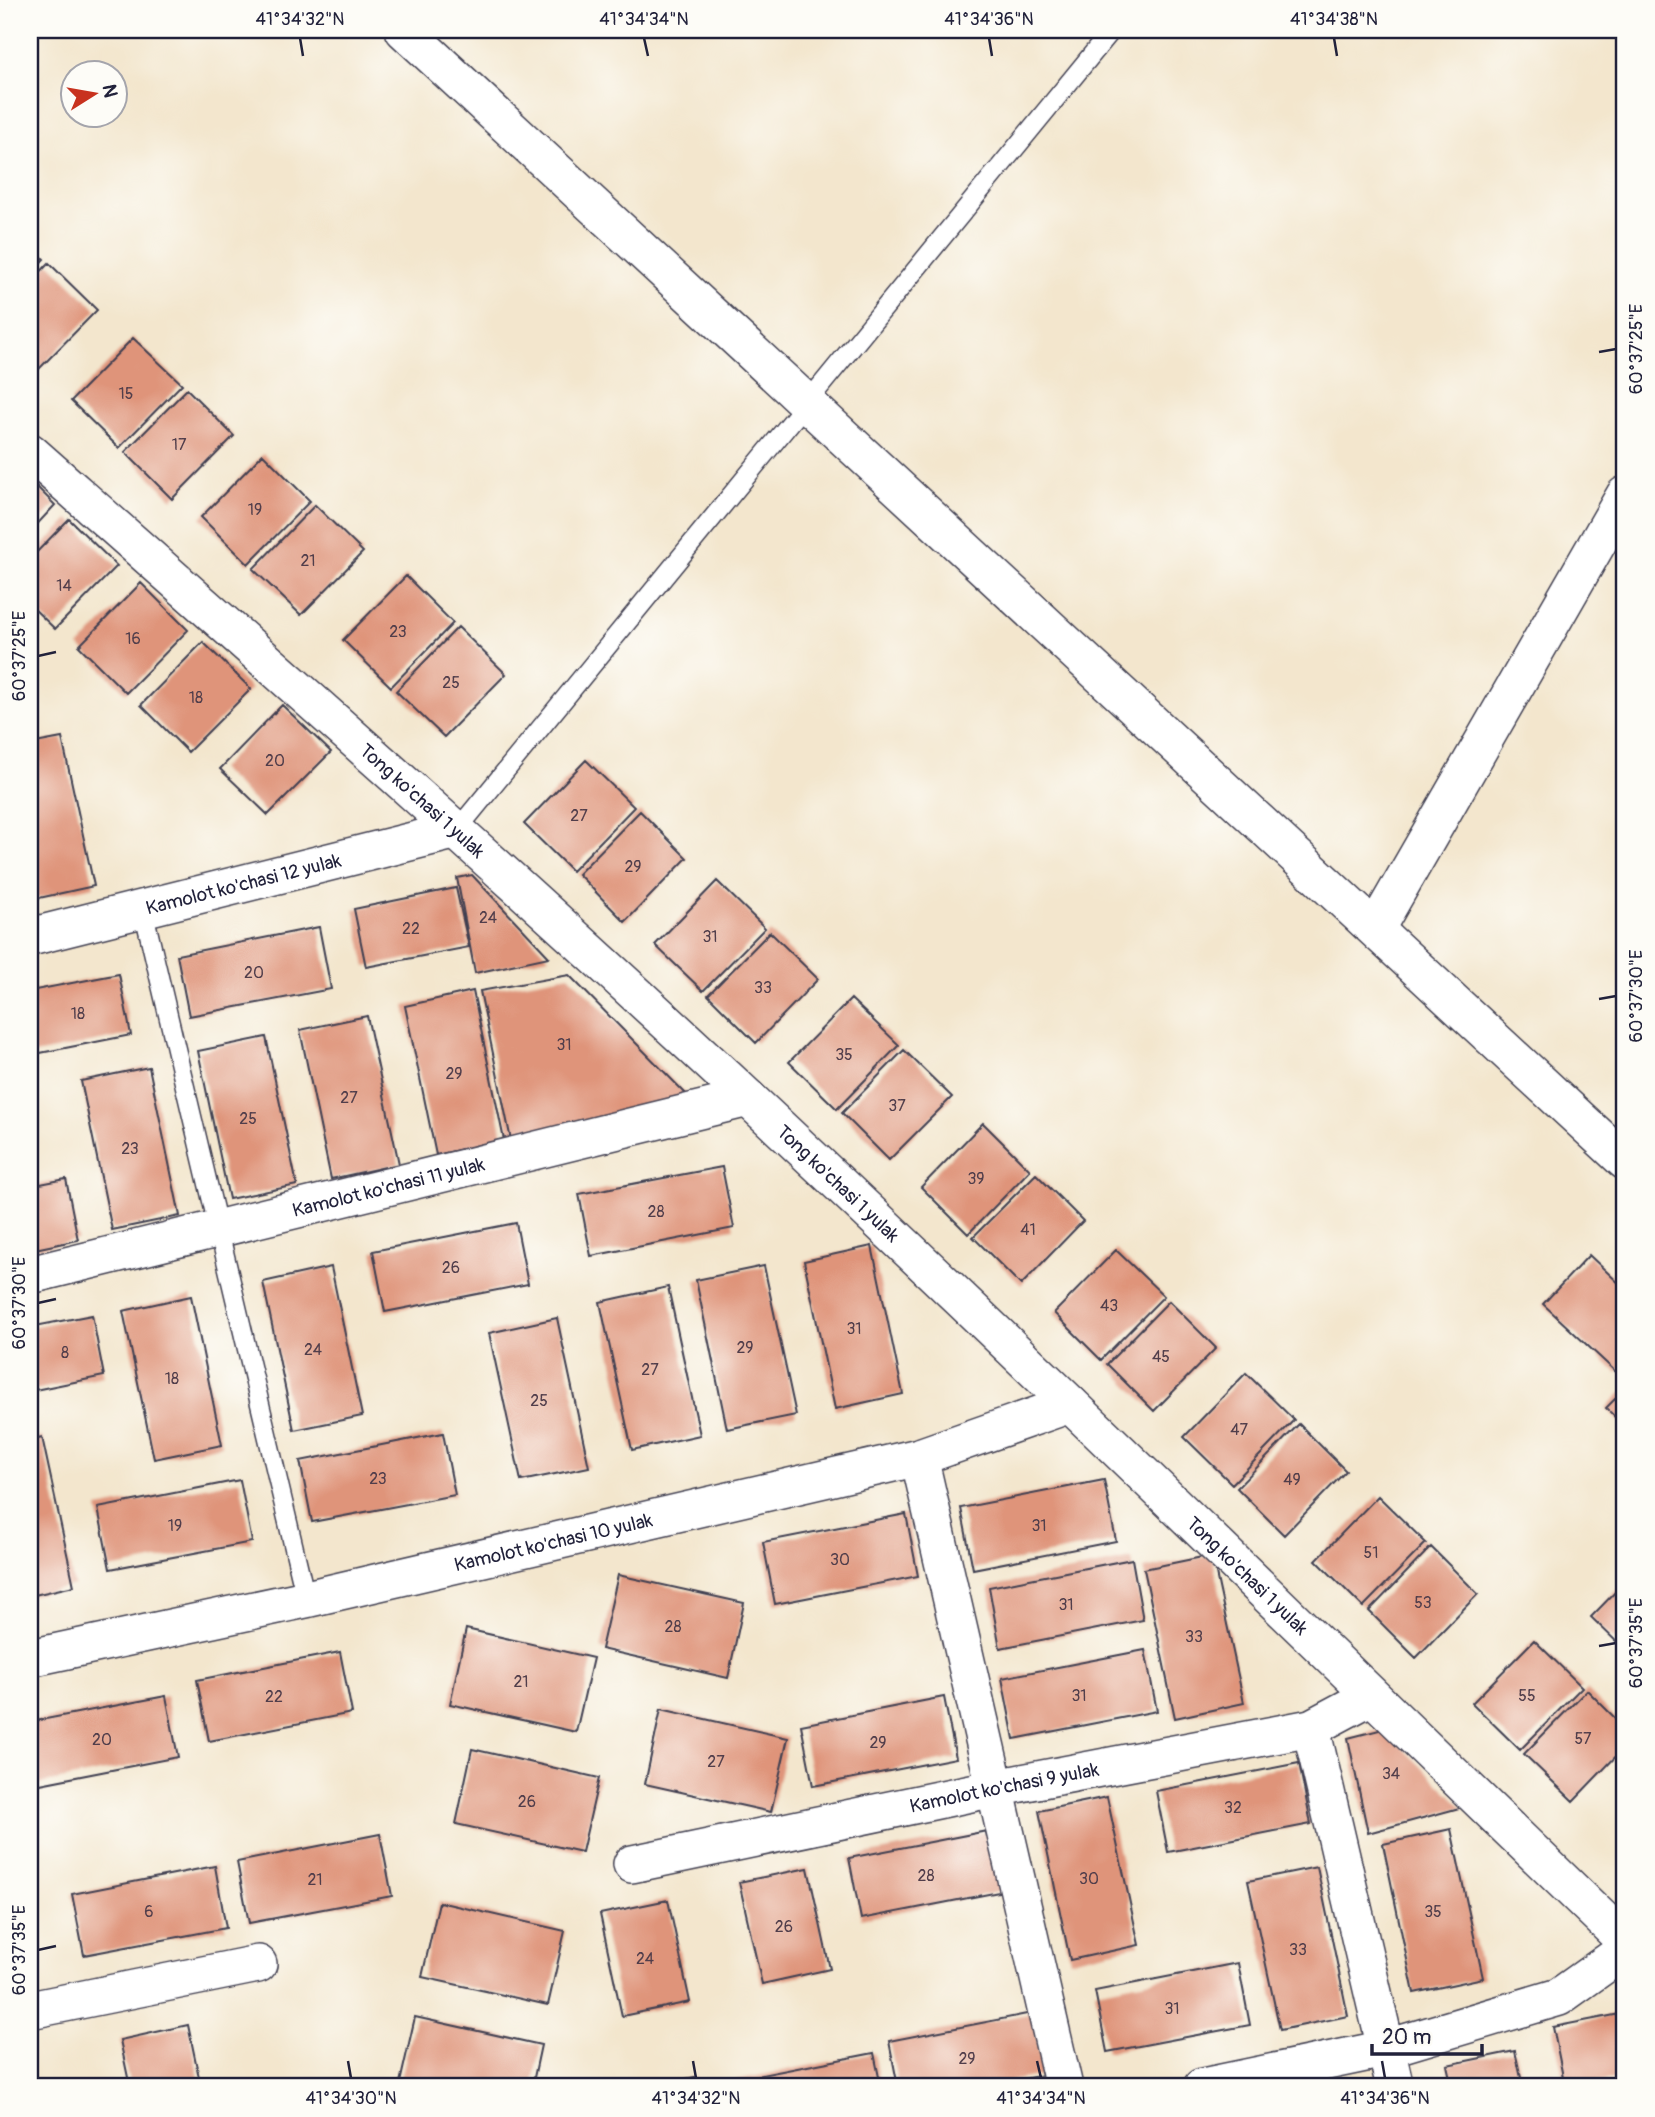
<svg xmlns="http://www.w3.org/2000/svg" width="1655" height="2117" font-family="Pangolin,sans-serif">
<style>
.building{fill:#df947a}
.lines{fill:none;stroke-linecap:round;stroke-linejoin:round}
.lane-casing{stroke:#413f51;stroke-width:21}
.street-casing{stroke:#413f51;stroke-width:40}
.lane{stroke:#fff;stroke-width:18}
.street{stroke:#fff;stroke-width:37}
.ticks{fill:none;stroke:#22223b;stroke-width:2.5}
.labels{text-anchor:middle;stroke-width:5;stroke-linejoin:round;paint-order:stroke}
.number-label{font-size:16px;fill:#513e4b}
.street-label{font-size:19px;fill:#22223b;stroke:#fdfcf7}
.neatline{fill:none;stroke:#22223b;stroke-width:2.5}
.ticks-label{font-size:18px;text-anchor:middle;fill:#22223b}
</style>
<rect width="100%" height="100%" fill="#fdfcf7"/>
<filter id="ink" filterUnits="userSpaceOnUse"><feTurbulence type="fractalNoise" baseFrequency=".0143" numOctaves="2"/><feDisplacementMap in="SourceGraphic" scale="14" xChannelSelector="R" yChannelSelector="G"/><feConvolveMatrix kernelMatrix="1 2 1 2 8 2 1 2 1" color-interpolation-filters="sRGB"/></filter>
<filter id="wash" filterUnits="userSpaceOnUse"><feTurbulence type="fractalNoise" baseFrequency=".00686" numOctaves="4" result="noise"/><feDisplacementMap in="SourceGraphic" scale="28" xChannelSelector="R" yChannelSelector="G"/><feGaussianBlur stdDeviation="1.57" result="paint"/><feColorMatrix in="noise" values="0 0 0 0 0 0 0 0 0 0 0 0 0 0 0 0 0 1.4 0 .05"/><feComposite in="paint" operator="in"/></filter>
<g filter="url(#wash)">
<rect width="100%" height="100%" fill="#f3e6cd"/>
<g id="blocks">
<path class="building" d="M30,245L44,259L30,274Z
M49,263L97,310L35,373L30,368V283Z
M133,338L182,384L119,448L71,401Z
M187,389L234,436L172,499L125,452Z
M263,454L310,501L248,564L201,517Z
M30,480L55,505L30,532Z
M315,505L363,552L301,615L253,569Z
M69,519L117,566L55,629L30,605V559Z
M406,576L453,623L391,687L343,640Z
M141,583L188,630L126,693L79,646Z
M458,627L506,674L444,737L396,691Z
M203,642L251,689L188,752L141,705Z
M282,705L331,752L268,815L220,769Z
M62,738L94,886L30,900V744Z
M586,760L634,807L572,871L524,824Z
M640,811L687,858L625,922L578,874Z
M472,875L549,957L475,973L457,878Z
M717,881L765,928L703,991L655,945Z
M456,888L469,947L366,967L354,909Z
M319,927L331,989L189,1016L177,955Z
M770,932L818,979L756,1043L708,995Z
M119,974L131,1035L30,1055V991Z
M569,975L690,1098L511,1140L480,991Z
M473,991L504,1140L436,1155L405,1006Z
M851,999L899,1045L837,1109L789,1062Z
M367,1016L399,1164L331,1179L300,1030Z
M266,1037L297,1185L229,1199L198,1051Z
M904,1050L952,1097L889,1160L842,1113Z
M149,1067L180,1216L112,1230L81,1081Z
M983,1123L1030,1170L968,1234L921,1187Z
M722,1167L734,1228L591,1256L579,1194Z
M1036,1174L1083,1221L1021,1285L973,1237Z
M66,1179L78,1240L30,1250V1186Z
M516,1223L528,1284L385,1312L373,1251Z
M872,1246L903,1394L835,1409L804,1261Z
M1116,1250L1164,1296L1101,1360L1054,1313Z
M1589,1255L1625,1289V1364L1617,1373L1543,1304Z
M764,1266L796,1415L727,1429L696,1280Z
M331,1267L362,1416L294,1430L263,1282Z
M668,1287L700,1435L632,1450L600,1302Z
M191,1296L222,1445L154,1459L123,1311Z
M1169,1301L1216,1348L1154,1411L1107,1364Z
M92,1315L104,1376L30,1391V1327Z
M557,1318L589,1467L521,1481L489,1333Z
M1246,1373L1294,1420L1232,1484L1184,1437Z
M1625,1389V1427L1606,1408Z
M1299,1424L1346,1471L1284,1535L1237,1488Z
M443,1433L455,1495L312,1522L300,1461Z
M42,1437L74,1586L30,1596V1440Z
M240,1480L252,1542L110,1569L98,1508Z
M1104,1480L1116,1541L973,1569L961,1508Z
M1378,1496L1426,1543L1363,1607L1316,1560Z
M906,1514L918,1576L775,1604L763,1542Z
M1431,1547L1478,1594L1416,1658L1369,1611Z
M1212,1555L1244,1703L1175,1718L1144,1569Z
M1132,1559L1143,1620L1000,1648L989,1587Z
M618,1575L744,1603L728,1678L601,1649Z
M1625,1582V1650L1591,1617Z
M466,1629L593,1658L576,1732L450,1704Z
M1534,1640L1582,1687L1520,1750L1472,1703Z
M1145,1650L1157,1711L1014,1739L1002,1678Z
M340,1652L352,1713L209,1741L197,1680Z
M1587,1690L1625,1728V1747L1573,1801L1524,1754Z
M166,1696L178,1757L35,1785L30,1755V1722Z
M944,1697L956,1758L813,1786L801,1725Z
M661,1709L788,1738L771,1812L645,1784Z
M1383,1729L1463,1807L1368,1833L1348,1738Z
M472,1749L599,1778L582,1852L456,1824Z
M1299,1763L1311,1824L1168,1852L1156,1791Z
M1107,1797L1139,1945L1070,1960L1039,1811Z
M1451,1829L1483,1978L1414,1993L1383,1844Z
M992,1830L1004,1891L861,1919L849,1858Z
M380,1834L392,1896L249,1923L237,1862Z
M215,1866L226,1928L84,1955L72,1894Z
M1317,1867L1348,2016L1280,2030L1248,1881Z
M808,1868L830,1969L762,1984L739,1882Z
M668,1900L690,2002L622,2016L600,1914Z
M439,1902L565,1931L548,2005L422,1977Z
M1238,1963L1250,2025L1107,2052L1095,1991Z
M1032,2013L1044,2075L980,2087H898L889,2041Z
M1625,2013V2077L1565,2087L1553,2027Z
M415,2017L541,2045L532,2087H399Z
M188,2025L201,2087H130L120,2040Z
M1515,2051L1523,2087H1452L1447,2065Z
M874,2053L881,2087H733L731,2081Z
M695,2077L698,2087H653V2086Z"/>
</g>
</g>
<g filter="url(#ink)">
<use href="#blocks" fill-opacity="0" stroke="#413f51" stroke-width="2"/>
<g class="lines">
<g class="lane-casing">
<path id="lane" d="M457,830L1112,30
M143,909L306,1599"/>
</g>
<g class="street-casing">
<g id="street">
<path d="M404,30L1625,1161"/>
<path id="s1" d="M30,452C271,665 512,877 747,1097C1044,1375 1333,1659 1625,1941"/>
<path d="M1376,928L1625,495"/>
<path id="s2" d="M30,937L457,830"/>
<path id="s3" d="M30,1275L748,1098"/>
<path d="M919,1457L1064,2087"/>
<path id="s4" d="M30,1658L306,1599L919,1457L1070,1404"/>
<path d="M1311,1728L1395,2087"/>
<path id="s5" d="M632,1864L995,1788L1311,1728L1371,1696"/>
<path d="M30,2010L258,1964"/>
<path d="M1202,2087L1385,2049L1559,1997L1625,1950"/>
</g>
</g>
<use href="#lane" class="lane"/>
<use href="#street" class="street"/>
</g>
</g>
<path class="ticks" d="M300,38L303,56M644,38L648,56M989,38L992,56M1334,38L1337,56M1599,352L1616,349M38,656L56,652M1599,999L1616,996M38,1303L56,1299M1599,1646L1616,1643M38,1950L56,1946M348,2061L351,2078M693,2061L696,2078M1037,2061L1041,2078M1382,2061L1385,2078"/>
<g class="labels">
<g class="number-label">
<text x="126" y="399">15</text>
<text x="179" y="450">17</text>
<text x="255" y="515">19</text>
<text x="308" y="566">21</text>
<text x="64" y="591">14</text>
<text x="398" y="637">23</text>
<text x="133" y="644">16</text>
<text x="451" y="688">25</text>
<text x="196" y="703">18</text>
<text x="275" y="766">20</text>
<text x="579" y="821">27</text>
<text x="633" y="872">29</text>
<text x="488" y="923">24</text>
<text x="411" y="934">22</text>
<text x="710" y="942">31</text>
<text x="254" y="978">20</text>
<text x="763" y="993">33</text>
<text x="78" y="1019">18</text>
<text x="564" y="1050">31</text>
<text x="844" y="1060">35</text>
<text x="454" y="1079">29</text>
<text x="349" y="1103">27</text>
<text x="897" y="1111">37</text>
<text x="248" y="1124">25</text>
<text x="130" y="1154">23</text>
<text x="976" y="1184">39</text>
<text x="656" y="1217">28</text>
<text x="1028" y="1235">41</text>
<text x="451" y="1273">26</text>
<text x="1109" y="1311">43</text>
<text x="854" y="1334">31</text>
<text x="745" y="1353">29</text>
<text x="313" y="1355">24</text>
<text x="65" y="1358">8</text>
<text x="1161" y="1362">45</text>
<text x="650" y="1375">27</text>
<text x="172" y="1384">18</text>
<text x="539" y="1406">25</text>
<text x="1239" y="1435">47</text>
<text x="378" y="1484">23</text>
<text x="1292" y="1485">49</text>
<text x="175" y="1531">19</text>
<text x="1039" y="1531">31</text>
<text x="1371" y="1558">51</text>
<text x="840" y="1565">30</text>
<text x="1423" y="1608">53</text>
<text x="1066" y="1610">31</text>
<text x="673" y="1632">28</text>
<text x="1194" y="1642">33</text>
<text x="521" y="1687">21</text>
<text x="1079" y="1701">31</text>
<text x="1527" y="1701">55</text>
<text x="274" y="1702">22</text>
<text x="1583" y="1744">57</text>
<text x="102" y="1745">20</text>
<text x="878" y="1748">29</text>
<text x="716" y="1767">27</text>
<text x="1391" y="1779">34</text>
<text x="527" y="1807">26</text>
<text x="1233" y="1813">32</text>
<text x="926" y="1881">28</text>
<text x="1089" y="1884">30</text>
<text x="315" y="1885">21</text>
<text x="149" y="1917">6</text>
<text x="1433" y="1917">35</text>
<text x="784" y="1932">26</text>
<text x="1298" y="1955">33</text>
<text x="645" y="1964">24</text>
<text x="1172" y="2014">31</text>
<text x="967" y="2064">29</text>
</g>
<g class="street-label">
<text dy="7" stroke="none"><textPath href="#s1" startOffset="525">Tong ko'chasi 1 yulak</textPath></text>
<text dy="7" stroke="none"><textPath href="#s2" startOffset="220">Kamolot ko'chasi 12 yulak</textPath></text>
<text dy="7" stroke="none"><textPath href="#s1" startOffset="1090">Tong ko'chasi 1 yulak</textPath></text>
<text dy="7" stroke="none"><textPath href="#s3" startOffset="369">Kamolot ko'chasi 11 yulak</textPath></text>
<text dy="7" stroke="none"><textPath href="#s4" startOffset="536">Kamolot ko'chasi 10 yulak</textPath></text>
<text dy="7" stroke="none"><textPath href="#s1" startOffset="1657">Tong ko'chasi 1 yulak</textPath></text>
<text dy="7" stroke="none"><textPath href="#s5" startOffset="380">Kamolot ko'chasi 9 yulak</textPath></text>
</g>
</g>
<rect width="1655" height="2117" fill="none" stroke="#fdfcf7" stroke-width="77"/>
<g transform="translate(94 94) rotate(79)"><circle r="33" fill="#fdfcf7" stroke="#a5a5ac" stroke-width="2"/>
<path d="M0-5L12 26L0 18L-12 26Z" fill="#c8321e"/>
<text y="-10" font-size="19" font-weight="bold" text-anchor="middle" fill="#22223b">N</text>
</g>
<path d="M1372 2044v10h110v-10" fill="none" stroke="#22223b" stroke-width="3.5"/>
<text x="1382" y="2044" font-size="21" fill="#22223b" stroke="#fdfcf7" stroke-width="5" paint-order="stroke">20 m</text>
<rect x="38" y="38" width="1578" height="2040" class="neatline"/>
<g class="ticks-label">
<text x="300" y="25">41°34'32"N</text>
<text x="644" y="25">41°34'34"N</text>
<text x="989" y="25">41°34'36"N</text>
<text x="1334" y="25">41°34'38"N</text>
<text transform="translate(1636 349) rotate(-90)" y="6">60°37'25"E</text>
<text transform="translate(19 656) rotate(-90)" y="6">60°37'25"E</text>
<text transform="translate(1636 996) rotate(-90)" y="6">60°37'30"E</text>
<text transform="translate(19 1303) rotate(-90)" y="6">60°37'30"E</text>
<text transform="translate(1636 1643) rotate(-90)" y="6">60°37'35"E</text>
<text transform="translate(19 1950) rotate(-90)" y="6">60°37'35"E</text>
<text x="351" y="2104">41°34'30"N</text>
<text x="696" y="2104">41°34'32"N</text>
<text x="1041" y="2104">41°34'34"N</text>
<text x="1385" y="2104">41°34'36"N</text>
</g>
</svg>
